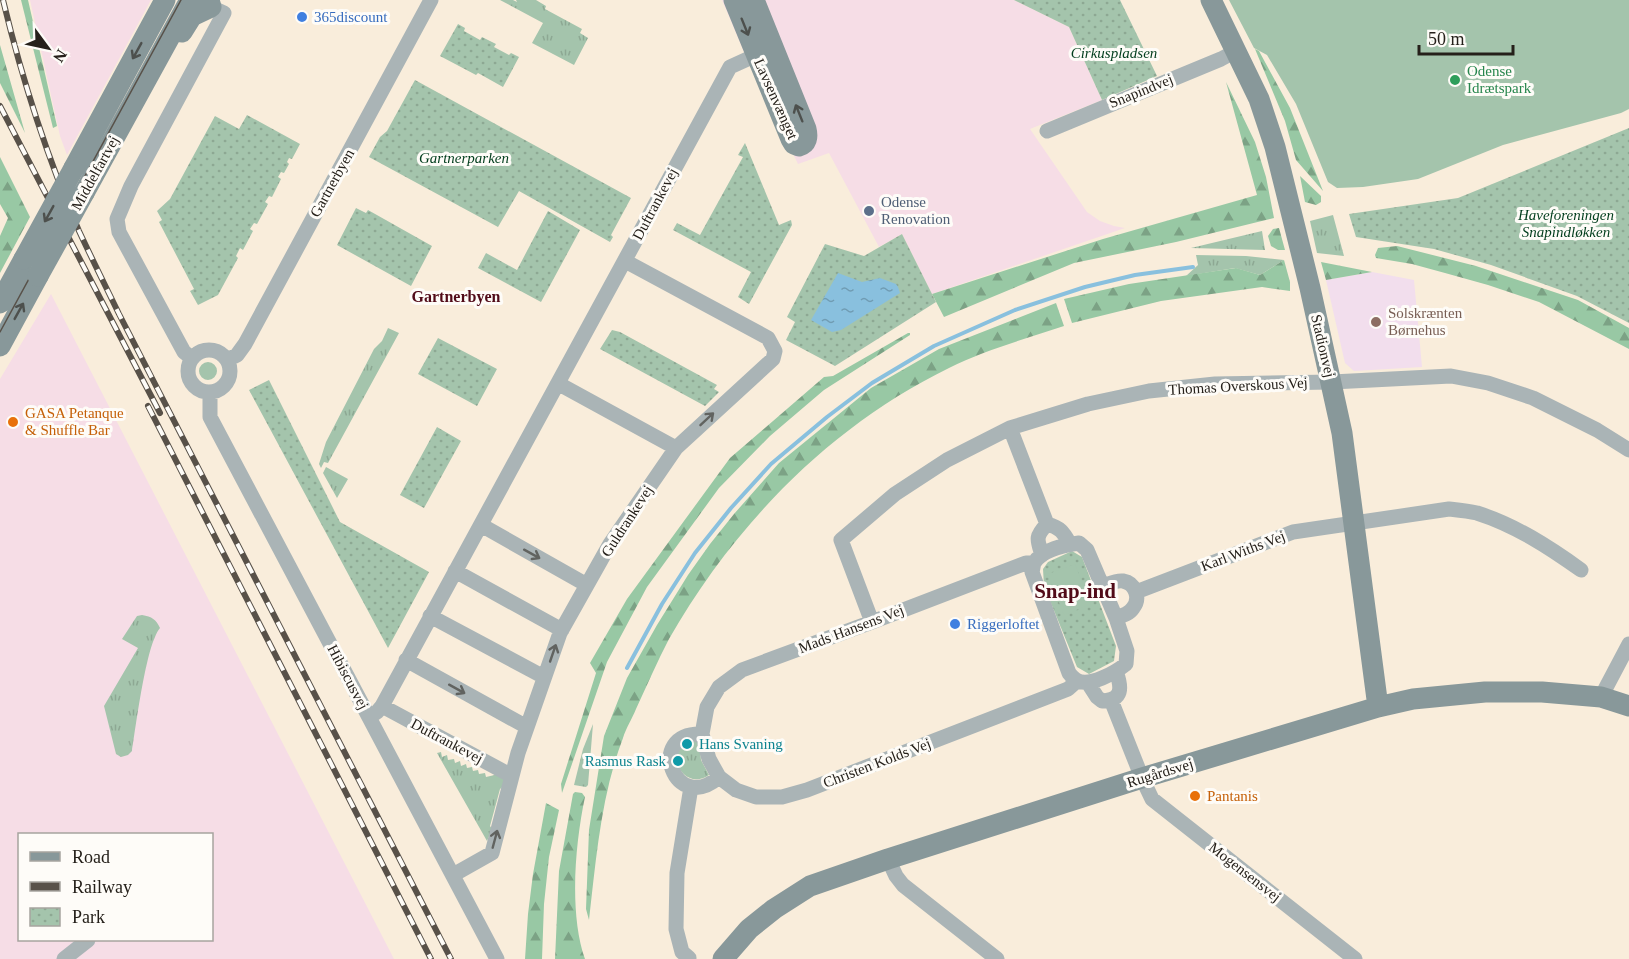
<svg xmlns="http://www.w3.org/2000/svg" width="1629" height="959" font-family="Georgia,serif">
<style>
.commercial{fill:#f6dde6;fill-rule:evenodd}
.education{fill:#f2deed}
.grass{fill:url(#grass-tufts)}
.forest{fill:url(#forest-firs)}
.park{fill:url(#park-dots)}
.pitch{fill:#a4c4ac}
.water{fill:url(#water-ripples)}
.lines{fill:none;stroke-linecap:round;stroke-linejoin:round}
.stream{stroke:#89c0de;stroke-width:4}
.street{stroke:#aab4b6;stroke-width:15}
.secondary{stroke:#88989a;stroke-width:21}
.tram{stroke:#585149;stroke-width:1.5}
.rail-casing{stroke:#585149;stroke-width:6}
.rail{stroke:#fefcf8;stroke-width:4;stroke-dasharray:11;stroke-linecap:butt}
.secondary-bridge{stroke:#88989a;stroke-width:21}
.oneway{stroke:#4d504d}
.oneway2{stroke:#616360}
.shop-dot{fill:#3f7fe0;stroke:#fefcf8;stroke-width:2}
.leisure-dot{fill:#2e9e5b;stroke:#fefcf8;stroke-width:2}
.service-dot{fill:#5c6f8a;stroke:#fefcf8;stroke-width:2}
.education-dot{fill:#8d6e63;stroke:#fefcf8;stroke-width:2}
.food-dot{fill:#e8710a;stroke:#fefcf8;stroke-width:2}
.culture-dot{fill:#0f9aa8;stroke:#fefcf8;stroke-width:2}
.labels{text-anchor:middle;stroke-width:6;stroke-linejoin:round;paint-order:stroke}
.shop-label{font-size:15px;fill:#366cbe;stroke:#fefcf8;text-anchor:start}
.park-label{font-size:15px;font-style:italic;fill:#013d1c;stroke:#fefcf8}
.leisure-label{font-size:15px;fill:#27864d;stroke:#fefcf8;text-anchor:start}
.street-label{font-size:15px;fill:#25201a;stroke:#fefcf8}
.service-label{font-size:15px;fill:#4e5e75;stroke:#fefcf8;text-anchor:start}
.education-label{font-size:15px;fill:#785e54;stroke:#fefcf8;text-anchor:start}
.food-label{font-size:15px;fill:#c56008;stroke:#fefcf8;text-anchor:start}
.culture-label{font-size:15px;fill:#0d838f;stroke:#fefcf8;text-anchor:start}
.neighbourhood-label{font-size:16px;font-weight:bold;fill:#510b18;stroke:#fefcf8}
.district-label{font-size:21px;font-weight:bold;fill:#510b18;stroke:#fefcf8}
</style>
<defs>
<pattern id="grass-tufts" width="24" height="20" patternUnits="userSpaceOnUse" patternTransform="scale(1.5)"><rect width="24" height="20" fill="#a4c4ac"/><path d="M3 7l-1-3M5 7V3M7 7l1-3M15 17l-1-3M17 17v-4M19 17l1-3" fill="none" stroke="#8da893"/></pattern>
<pattern id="forest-firs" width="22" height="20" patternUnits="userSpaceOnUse" patternTransform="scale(1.5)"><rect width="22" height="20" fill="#98c8a4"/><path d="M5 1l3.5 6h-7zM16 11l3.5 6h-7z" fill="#7ca285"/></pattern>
<pattern id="park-dots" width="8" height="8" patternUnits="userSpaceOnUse" patternTransform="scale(1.5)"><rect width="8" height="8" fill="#a4c4ac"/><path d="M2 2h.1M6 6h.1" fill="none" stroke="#8da893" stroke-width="1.8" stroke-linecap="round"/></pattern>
<pattern id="water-ripples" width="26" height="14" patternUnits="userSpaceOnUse" patternTransform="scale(1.5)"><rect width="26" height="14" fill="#89c0de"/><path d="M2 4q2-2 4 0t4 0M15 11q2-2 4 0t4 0" fill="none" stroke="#709cb3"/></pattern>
</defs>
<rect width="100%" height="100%" fill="#f9eddb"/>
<path class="commercial" d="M30,0H151L67,155L60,136Z
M722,0H1014L1069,27L1102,100L1030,129L1087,212L1100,221L1114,226L1125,228L932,294L902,234L879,247L829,153L798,164L744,52Z
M51,294L394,959H0V379ZM20,834H212V940H20Z"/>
<path class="education" d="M1372,272L1414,280L1422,367L1354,371L1345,363L1326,280Z"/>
<path class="grass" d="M500,0H513L517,2L516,0H536L546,6L545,9L582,29L580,33L588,38L574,65L532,43L543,23Z
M1333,215L1344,256L1317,253L1310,221Z
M1262,231L1265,250L1191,248Z
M1196,255L1246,256L1284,260L1260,275L1235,268L1186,276L1198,265Z
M388,328L399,333L328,463L324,462L321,468L319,464L326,442L374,349L382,341Z
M199 371a9 9 0 1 1 18 0a9 9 0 1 1-18 0Z
M326,467L348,479L337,498L323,473Z
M142,615C152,617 156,619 160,628C146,644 136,727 132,751L128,755L121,757L116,754L104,706L138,648L122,639L137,616Z
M593,724L588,785L586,787L574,785L583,749Z
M699,740L701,760L709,775C686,791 665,758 685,744C689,742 694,741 699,740Z
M441,752L442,757L447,755L448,760L454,759L455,763L460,761L461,766L466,764L467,768L472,767L473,771L478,770L479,774L485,773L486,777L499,774L505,777V785L500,789L490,826L492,829L487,841L437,753Z"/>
<path class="forest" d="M21,0H28L57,126L53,128Z
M0,45L25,133L0,83Z
M1255,49L1259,51L1290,108L1323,191L1296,160L1285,121Z
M1226,82L1255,142L1266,177L1274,218L1176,242L1074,263L944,317L932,294L1103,239L1257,195Z
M0,157L30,217L0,273V236L8,218L0,204Z
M1300,176L1321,196V202L1316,205L1305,202Z
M1279,228L1285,250H1278L1271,246L1268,236L1273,229Z
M1397,246L1476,266L1578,300L1629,328V349L1539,302L1488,285L1445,273L1412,264L1376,258L1375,255L1378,248Z
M1284,260L1290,282V291L1262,287L1161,301L1072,323L1064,299L1129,284L1236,268L1260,275Z
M1321,262L1372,272L1326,280Z
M1056,303L1064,326C1025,339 985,350 949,368C830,426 734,525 669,639C657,662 647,685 636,709C632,719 626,728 623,738C601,795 596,860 589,920L586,909L589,830L604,736L627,678L657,625L688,575L710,544L734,514L779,463L871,388L939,349Z
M908,333H910V335L824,390L770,436L719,488L647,587L607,662L562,793L561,784L596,673L590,663L627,599L730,458L824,377L833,376Z
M575,792L582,793L585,797C575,844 569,914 585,959H555L559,871L573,794Z
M546,803L559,810L549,857L544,904L542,959H525L528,914L533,874Z"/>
<path class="park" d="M1014,0H1120L1157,76L1102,100L1069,27Z
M458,24L465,28L464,31L480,40L482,37L496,44L494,47L509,55L511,53L519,57L503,87L478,73L476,75L440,56Z
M415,80L631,198L611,235L613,237L610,242L519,191L498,227L369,157L380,137L387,131Z
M247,115L300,144L292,159L289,158L287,162L289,164L284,173L281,172L278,177L281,179L272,197L269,196L265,202L268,204L257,224L254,223L250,229L253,231L243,250L240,248L236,256L238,258L218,295L198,305L190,291L194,289L159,222L162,220L157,211L170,199L215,116L239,129Z
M1629,128V323L1577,296L1491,265L1434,249L1356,237L1349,214L1458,198Z
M745,143L779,225L791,220L792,225L749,304L738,297L751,272L673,230L677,223L700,235L743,157L738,155Z
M356,208L366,213L368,210L432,246L411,286L337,245Z
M548,211L580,230L541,302L478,268L486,253L517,270Z
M902,234L936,302L835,366L786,340L795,322L787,317L825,244L864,256Z
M612,330L620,332L717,385L714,389L719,392L705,406L600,349Z
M438,338L497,369L477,406L418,374Z
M269,380L340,522L429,572L388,648L249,390Z
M437,427L461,441L424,508L400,495Z
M1072,551L1082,557L1116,646L1114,661L1089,674L1077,667L1044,586L1043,569L1048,562Z"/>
<path class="pitch" d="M1229,0H1629V109L1621,113L1503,145L1418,179L1363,187L1337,188L1328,182L1296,104L1267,55L1254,48Z
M1075,564L1091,604L1064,615L1048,574Z"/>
<path class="water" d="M838,273L862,282L880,278L896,284L898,287L900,293L841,330L832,332L811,320Z"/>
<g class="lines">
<path class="stream" d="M627,668L662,604L695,553L731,508L771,464L827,417L872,383L934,346L1015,310L1085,287L1135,275L1193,267"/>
<path class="street" d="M1047,131L1221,59L1236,51
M188 371a21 21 0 1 1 42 0a21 21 0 1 1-42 0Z
M192,358L184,352L119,232L117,219L131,186L224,13L211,7
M227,360L237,355L245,344L431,0
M559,384L676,448
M210,392V417L497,959
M1010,428L1047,524
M481,525L587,585
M1079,543L1087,550L1116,618L1127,651L1126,664C1116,672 1089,688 1076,680C1073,678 1071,676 1069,673L1032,572C1033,569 1033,566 1034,563C1042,549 1065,545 1079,543Z
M1042,555C1037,539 1035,537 1047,524C1061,528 1063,532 1070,544
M1034,563H1026L872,622L742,670L719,687L707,707L702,734L709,759L719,777L736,790L756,797H782L807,790L1068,689L1077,681
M455,571L562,630
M1103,586C1109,584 1116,580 1123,581C1135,583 1141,598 1133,608C1129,614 1122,616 1116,618
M1136,592L1293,532L1449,509C1458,510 1468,511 1477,513C1515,525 1549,547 1581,570
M430,616L544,677
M872,622L841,540L895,494L947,460L1010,428L1088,404L1149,391L1215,384L1332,382L1451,376L1488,383L1533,398L1597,430L1629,450
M406,660L527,727
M1088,683L1097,697L1102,701C1123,700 1122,688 1116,671
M1601,697L1629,644
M1111,700L1142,778L1152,799L1355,959
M382,706L512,776
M370,717L377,712L382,706L730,67L765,51
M702,734C644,732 675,816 719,777
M888,859L896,876L903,885L997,959
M453,875L492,853L518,753L560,633L610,544L676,448L773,359L775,351L768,338L625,261
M689,958L682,952L676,929L677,873L691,787
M64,959L88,940"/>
<path class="secondary" d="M734,0L791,139L794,144L799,146C807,144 808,137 806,129L754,0
M1211,0L1259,99L1275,147L1310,288L1342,433L1378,707
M182,32L192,16L211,7L209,0
M74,168L165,0
M84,193L190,0
M0,303L24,259
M0,346L38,276
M723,959L749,929L774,909L810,886L888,859L1142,778L1378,707L1413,699L1485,692H1542L1601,697L1629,706"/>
<path class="tram" d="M0,332L181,0"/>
<g class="rail-casing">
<path id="rail" d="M3,0C22,79 47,157 79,231C92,259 106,287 119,314L451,959
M0,106L160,413
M148,406L431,959"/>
</g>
<use href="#rail" class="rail"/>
<path class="secondary-bridge" d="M24,259L74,168
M38,276L84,193"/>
</g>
<defs><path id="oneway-shaft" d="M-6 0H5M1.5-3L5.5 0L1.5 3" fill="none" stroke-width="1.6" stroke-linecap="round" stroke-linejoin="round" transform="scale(1.5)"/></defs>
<g class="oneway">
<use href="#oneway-shaft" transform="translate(745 27) rotate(68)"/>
<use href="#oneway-shaft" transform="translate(137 51) rotate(119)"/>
<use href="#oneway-shaft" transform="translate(799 113) rotate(-112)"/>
<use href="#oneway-shaft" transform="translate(49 214) rotate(119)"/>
<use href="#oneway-shaft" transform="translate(19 311) rotate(-61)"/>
</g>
<g class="oneway2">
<use href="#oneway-shaft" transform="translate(707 419) rotate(-43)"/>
<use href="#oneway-shaft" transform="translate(532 554) rotate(29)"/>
<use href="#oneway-shaft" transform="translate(553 653) rotate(-71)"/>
<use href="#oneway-shaft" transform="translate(457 689) rotate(29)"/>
<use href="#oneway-shaft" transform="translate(495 839) rotate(-75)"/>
</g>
<g class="shop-dot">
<circle cx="302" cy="17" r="6"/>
<circle cx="955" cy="624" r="6"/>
</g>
<circle class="leisure-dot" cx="1455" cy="80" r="6"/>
<circle class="service-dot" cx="869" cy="211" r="6"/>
<circle class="education-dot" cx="1376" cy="322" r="6"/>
<g class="food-dot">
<circle cx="13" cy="422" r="6"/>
<circle cx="1195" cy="796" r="6"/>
</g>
<g class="culture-dot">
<circle cx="687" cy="744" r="6"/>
<circle cx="678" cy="761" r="6"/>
</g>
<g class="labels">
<g class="shop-label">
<text x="314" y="22">365discount</text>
<text x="967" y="629">Riggerloftet</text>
</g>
<g class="park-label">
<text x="1114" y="58">Cirkuspladsen</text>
<text x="464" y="163">Gartnerparken</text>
<text x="1566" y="220">Haveforeningen<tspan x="1566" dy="17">Snapindløkken</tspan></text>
</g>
<g class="leisure-label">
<text x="1467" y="76">Odense<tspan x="1467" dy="17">Idrætspark</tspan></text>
</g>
<g class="street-label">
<text transform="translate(1141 91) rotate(-22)" y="5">Snapindvej</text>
<text transform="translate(776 99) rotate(66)" y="5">Lavsenvænget</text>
<text transform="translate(95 173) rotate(-61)" y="5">Middelfartvej</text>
<text transform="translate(332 183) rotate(-61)" y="5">Gartnerbyen</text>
<text transform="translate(655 204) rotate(-62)" y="5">Duftrankevej</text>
<text transform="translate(1323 346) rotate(77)" y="5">Stadionvej</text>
<text transform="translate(1238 386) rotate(-3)" y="5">Thomas Overskous Vej</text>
<text transform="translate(627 521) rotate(-57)" y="5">Guldrankevej</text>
<text transform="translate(1243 551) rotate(-21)" y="5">Karl Withs Vej</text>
<text transform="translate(851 629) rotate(-21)" y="5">Mads Hansens Vej</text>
<text transform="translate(348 677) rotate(62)" y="5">Hibiscusvej</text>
<text transform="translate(447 741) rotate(28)" y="5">Duftrankevej</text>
<text transform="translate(877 763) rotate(-21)" y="5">Christen Kolds Vej</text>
<text transform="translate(1160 773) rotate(-17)" y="5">Rugårdsvej</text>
<text transform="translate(1245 872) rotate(38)" y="5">Mogensensvej</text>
</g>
<g class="service-label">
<text x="881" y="207">Odense<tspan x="881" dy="17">Renovation</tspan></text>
</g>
<g class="education-label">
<text x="1388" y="318">Solskrænten<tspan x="1388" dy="17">Børnehus</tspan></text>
</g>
<g class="food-label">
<text x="25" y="418">GASA Petanque<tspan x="25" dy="17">&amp; Shuffle Bar</tspan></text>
<text x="1207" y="801">Pantanis</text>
</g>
<g class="culture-label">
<text x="699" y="749">Hans Svaning</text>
<text x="666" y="766" text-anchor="end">Rasmus Rask</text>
</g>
<g class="neighbourhood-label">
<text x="456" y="302">Gartnerbyen</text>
</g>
<g class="district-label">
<text x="1075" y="598">Snap-ind</text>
</g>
</g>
<rect x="18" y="833" width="195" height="108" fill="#fefcf8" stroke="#a7a49f" stroke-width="1.5"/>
<rect x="30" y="852" width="30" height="9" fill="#88989a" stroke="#a7a49f" stroke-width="1.5"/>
<text x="72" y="863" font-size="18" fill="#25201a">Road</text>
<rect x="30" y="882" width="30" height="9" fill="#585149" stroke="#a7a49f" stroke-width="1.5"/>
<text x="72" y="893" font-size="18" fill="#25201a">Railway</text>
<rect x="30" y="908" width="30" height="18" fill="url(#park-dots)" stroke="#a7a49f" stroke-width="1.5"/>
<text x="72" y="923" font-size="18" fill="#25201a">Park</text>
<g transform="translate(48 48) rotate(123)" stroke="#fefcf8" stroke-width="4.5" paint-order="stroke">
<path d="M0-4.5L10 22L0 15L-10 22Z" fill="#25201a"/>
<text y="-9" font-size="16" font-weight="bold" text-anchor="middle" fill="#25201a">N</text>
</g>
<path d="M1419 45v9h94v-9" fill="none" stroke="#25201a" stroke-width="3"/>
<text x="1428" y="45" font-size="18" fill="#25201a" stroke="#fefcf8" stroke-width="4.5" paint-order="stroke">50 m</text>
</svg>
